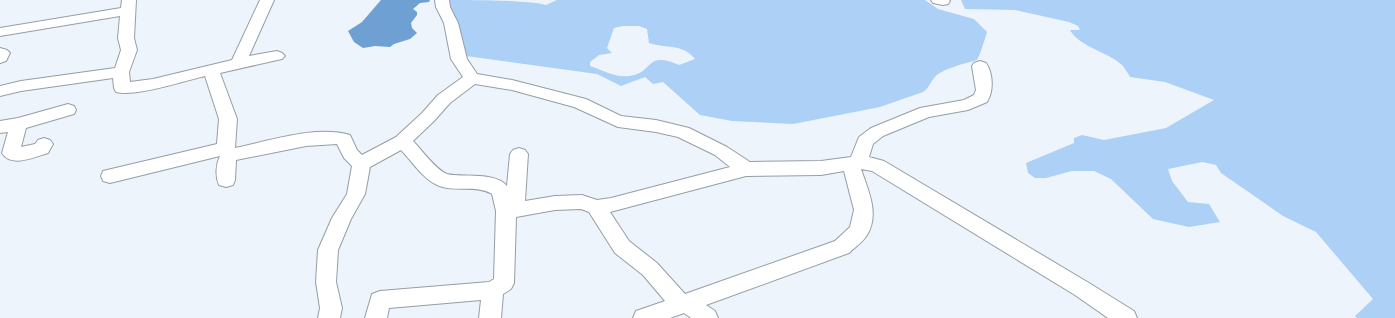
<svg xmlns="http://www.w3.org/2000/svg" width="1395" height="318" font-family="'Open Sans',sans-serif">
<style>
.green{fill:#add0f6;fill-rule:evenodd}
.water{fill:#6ea0d4}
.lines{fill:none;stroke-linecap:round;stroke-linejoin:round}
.minor-casing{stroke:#969da4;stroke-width:2}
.minor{fill:#fff;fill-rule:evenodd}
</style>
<rect width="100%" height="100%" fill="#edf4fc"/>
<path class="green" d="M449,0C471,0 529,0 546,5L557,0H925L938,9L974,19L987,32L981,51L977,60C967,63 941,69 935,77C930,82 930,87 923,92L880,107L793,124L732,121L700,115L663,82L653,84L645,77L621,86L597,74L466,56L448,8ZM623,26H639L647,29L649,43C667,49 682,43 695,59L679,65C644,50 654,74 629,76C616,78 602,70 590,66V62L599,55L612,53L607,48L614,28Z
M961,0H1395V318H1357L1355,316L1373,299L1316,232L1283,216L1221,173L1216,165L1202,162L1168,169L1172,181L1188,202L1209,204L1220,222L1189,227L1153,219L1111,179L1094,171H1072L1046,178H1035L1028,173L1026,163L1074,143V138L1082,135L1104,140L1166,128L1214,100L1165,82L1130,77C1128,73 1125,69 1123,66C1111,53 1079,47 1070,30H1080L1078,26L1069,22L1015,10L965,9Z"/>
<path class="water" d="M381,0H430L429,2L420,3L413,9L417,12V15L411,23L412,28L417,33L410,39L394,44L390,47L375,46L363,48L354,42L348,31L362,22Z"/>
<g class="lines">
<g class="minor-casing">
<path id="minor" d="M122,0H136L134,38L137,50L129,72L130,82L153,79L232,60L260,0H274L249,56L277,51L282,53L285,56L282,59L220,73L237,119L235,148C269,141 316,125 350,135L357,150L362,155L396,137L422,113L438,95L463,77L451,59L444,23L436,7L435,0H449L450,7L458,23L467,59L477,74L512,80L586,99L621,116L656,120L689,128L727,147L750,162L821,161L851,157L859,137L871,128L920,108L964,100L974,95L976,90L972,66L974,63L980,61L986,63C993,73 994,91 987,102L968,110L929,117L883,136L873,144L869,157L884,161L1089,283L1134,311L1137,318H1108L1075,295L872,171L861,169C868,190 880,214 867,235C863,242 855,247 849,253L706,305L715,311L718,318H691L684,313L670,318H633L636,311L665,301L643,275L615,253L589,212L581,209L555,210L516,217L514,283L511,289L503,294L501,318H479L481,300L389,308L387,318H365L372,294L380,291L489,282L494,279L496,211L492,194C476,184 454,193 437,185C422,178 412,161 401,150L370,167L365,194L351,219L338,250L336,282L342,308L340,318H318L320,308L316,282L318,250L332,218L347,194L352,166L344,158L337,144L306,146L236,160L235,180L233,185L226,187L219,185C215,176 216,164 220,156L110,183L103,181L101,176L103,171L217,144L219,119L205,76C184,81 136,97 116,92L114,88L113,78L21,91L0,96V86L21,81L115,68L121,50L118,38L120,16L0,36V28L121,8ZM475,84L512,90L574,107L618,127L656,132L678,137L715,155L730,167L611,198L597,200L582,195L555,196L525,201L528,154L525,150L519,148L513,150L510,154L507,186C495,171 462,178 447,174C436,170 421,149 413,141L434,121L450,103ZM844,171L854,210L850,227L835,241L685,294L657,263L629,241L610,212L746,176L821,175Z
M931,0H949L950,1L948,4L943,5L933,3Z
M0,48L7,50L10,53L6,61L0,63Z
M68,104L74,106L76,110L74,114L26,128L21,147L35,144L38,140L44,138L50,140L53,144L48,153C35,157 11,168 2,153L8,132L0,133V121L18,118Z"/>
</g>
<use href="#minor" class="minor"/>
</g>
</svg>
